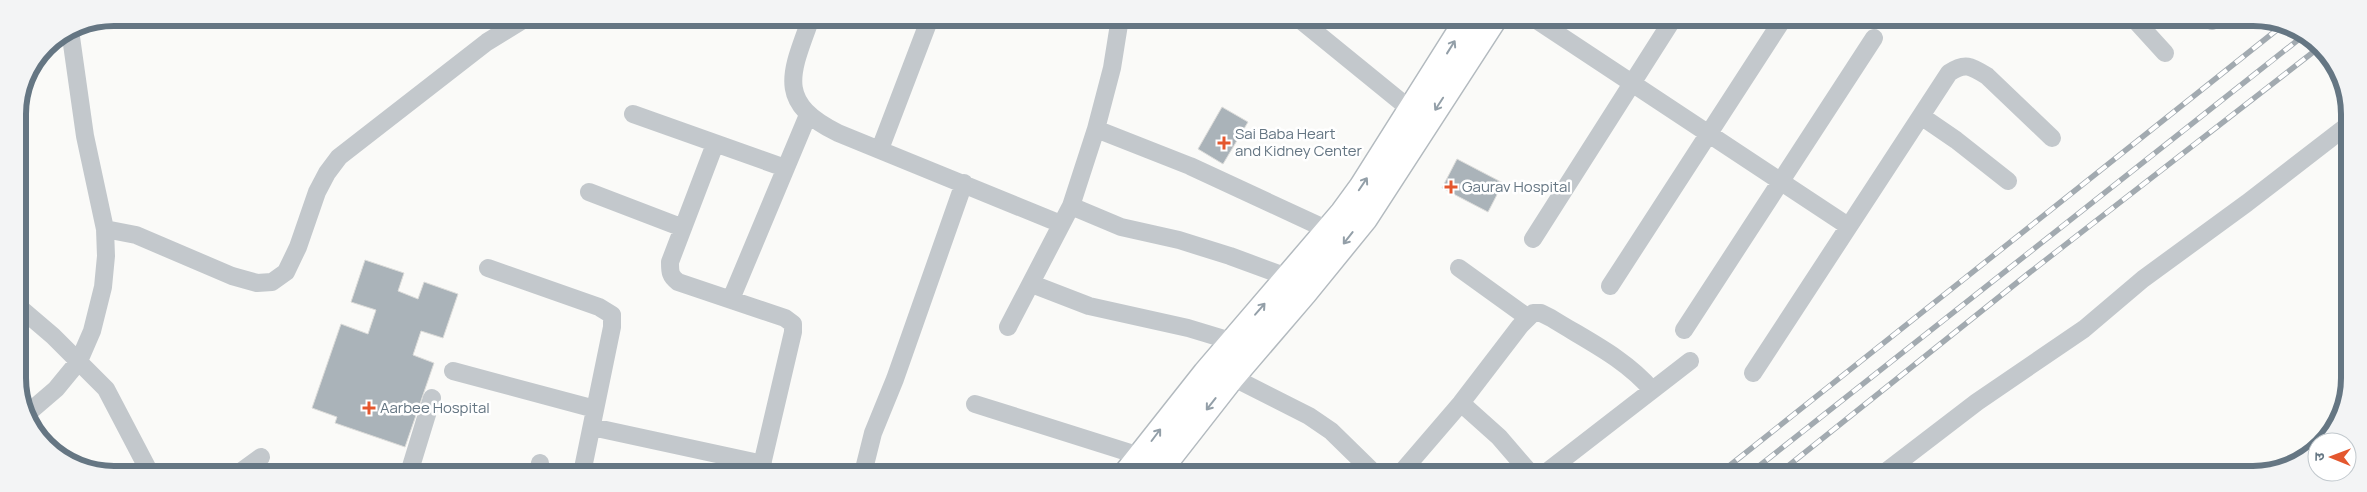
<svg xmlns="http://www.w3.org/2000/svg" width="2367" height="492" font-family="Manrope,'Noto Sans Devanagari',sans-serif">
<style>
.building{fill:#aab3b9;stroke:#dcdcda}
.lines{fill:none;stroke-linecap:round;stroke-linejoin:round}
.secondary-casing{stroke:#b3babf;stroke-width:28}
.street{stroke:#c3c8cc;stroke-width:18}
.secondary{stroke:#fff;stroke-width:25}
.rail-casing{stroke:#a2aab0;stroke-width:5.5}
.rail{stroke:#fff;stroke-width:4;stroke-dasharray:11;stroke-linecap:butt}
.oneway{stroke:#939fa8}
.poi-dot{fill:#e4572e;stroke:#fff;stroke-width:2}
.labels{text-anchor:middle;stroke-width:5;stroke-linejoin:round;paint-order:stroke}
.poi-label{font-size:15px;fill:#657683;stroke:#fff;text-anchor:start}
.rim{fill:none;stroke:#657683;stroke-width:6}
</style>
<rect width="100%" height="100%" fill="#fafaf8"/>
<path class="building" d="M1222,107L1248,122L1223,164L1198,149Z
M1457,159L1503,183L1488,212L1442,188Z
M365,260L404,273L398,291L418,299L424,282L458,294L443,338L421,331L413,355L434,363L405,447L335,423L337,417L312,408L341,324L368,334L376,310L351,302Z"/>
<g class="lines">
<g class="secondary-casing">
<path id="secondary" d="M1127,473L1206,373L1343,213L1362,187L1468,19
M1157,473L1232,377L1304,293L1365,218L1494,19"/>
</g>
<path class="street" d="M811,18C791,73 775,102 838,133L1061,224
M1298,18L1411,110
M1535,19L1848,226
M2134,19L2165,53
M2211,19L2212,21
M633,114L785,168
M1921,116L1956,140L2008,181
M1096,129L1190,166L1328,230
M715,144L670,262C670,272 670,276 678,282L785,318L793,324V332L760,473
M880,149L930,18
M589,192L683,228
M1071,206L1121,227L1179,240L1230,256L1287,277
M105,229L136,235L232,276L257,283L272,282L286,272L298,247L317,192L327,173L339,157L487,42L526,18
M1533,239L1673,19
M488,268L599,307L612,315V327L582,473
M1459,268L1527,317
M1032,284L1089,306L1188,328L1231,341
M1610,286L1783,19
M731,299L808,115
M19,307L53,336L106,389L150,473
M1008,327L1071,206L1096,129L1112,68L1120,18
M1684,330L1874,38
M453,371L595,409
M1753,373L1949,73C1965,62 1971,66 1987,76L2052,138
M1232,377L1309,416L1331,431L1375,474
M1461,403L1499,437L1531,474
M975,404L1140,456
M28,413L56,389L79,361L92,331L103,287L106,256L105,229L85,136L70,30
M592,427L763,464
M239,473L261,457
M409,473L432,398
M538,473L540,463
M863,473L873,433L895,379L964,183
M1400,474L1461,403L1520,326L1533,313H1541L1551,318C1586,340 1625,358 1652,390
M1544,474L1690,361
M1883,474L1977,402L2084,329L2143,279L2247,203L2348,125"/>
<use href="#secondary" class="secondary"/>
<g class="rail-casing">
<path id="rail" d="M1719,474L2283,25
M1749,474L2303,36
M1778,474L2029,273L2321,46"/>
</g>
<use href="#rail" class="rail"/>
</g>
<defs><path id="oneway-shaft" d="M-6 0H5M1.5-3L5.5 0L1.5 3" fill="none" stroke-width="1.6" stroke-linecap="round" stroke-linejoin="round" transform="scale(1.25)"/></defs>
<g class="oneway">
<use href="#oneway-shaft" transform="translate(1451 47) rotate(-58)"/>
<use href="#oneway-shaft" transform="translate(1439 104) rotate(123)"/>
<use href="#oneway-shaft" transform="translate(1363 184) rotate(-56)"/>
<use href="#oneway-shaft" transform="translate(1348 238) rotate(128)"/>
<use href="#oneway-shaft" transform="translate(1260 309) rotate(-49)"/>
<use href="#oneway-shaft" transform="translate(1211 404) rotate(128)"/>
<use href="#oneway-shaft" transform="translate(1156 435) rotate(-53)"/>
</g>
<g class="poi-dot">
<path d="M1221.5 135.5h5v5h5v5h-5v5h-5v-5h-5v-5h5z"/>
<path d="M1448.5 179.5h5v5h5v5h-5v5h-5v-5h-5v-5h5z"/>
<path d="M366.5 400.5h5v5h5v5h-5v5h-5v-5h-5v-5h5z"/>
</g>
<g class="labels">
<g class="poi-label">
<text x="1235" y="139">Sai Baba Heart<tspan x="1235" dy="17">and Kidney Center</tspan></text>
<text x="1462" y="192">Gaurav Hospital</text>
<text x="380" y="413">Aarbee Hospital</text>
</g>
</g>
<path d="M0 0H2367V492H0ZM114 26H2253A88 88 0 0 1 2341 114V378A88 88 0 0 1 2253 466H114A88 88 0 0 1 26 378V114A88 88 0 0 1 114 26Z" fill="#f3f4f5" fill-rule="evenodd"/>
<path class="rim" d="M114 26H2253A88 88 0 0 1 2341 114V378A88 88 0 0 1 2253 466H114A88 88 0 0 1 26 378V114A88 88 0 0 1 114 26Z"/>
<g transform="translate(2332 457) rotate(271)"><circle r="24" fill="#ffffff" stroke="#c1c8cd"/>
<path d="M0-4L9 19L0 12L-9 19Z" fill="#e4572e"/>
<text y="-8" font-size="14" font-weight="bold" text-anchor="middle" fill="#657683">उ</text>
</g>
</svg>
